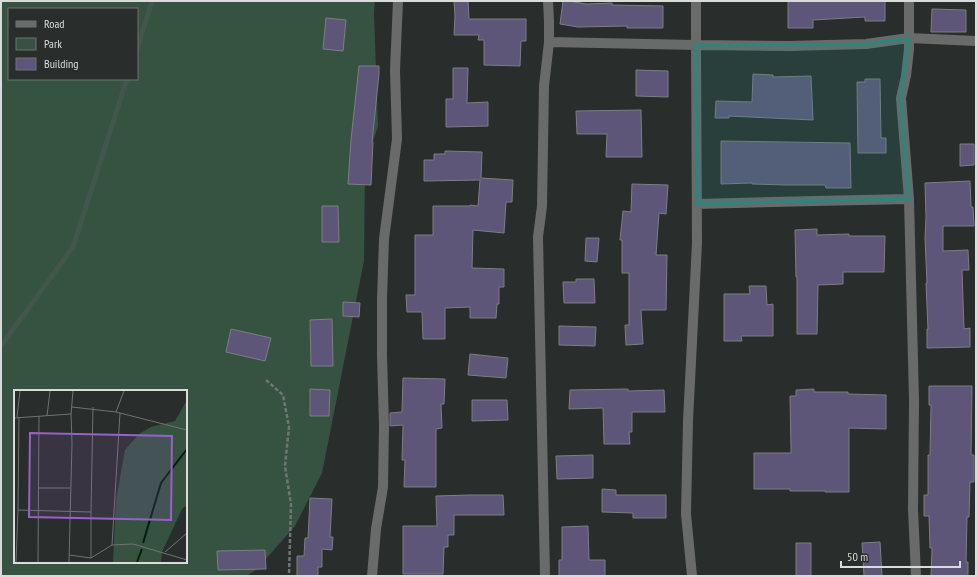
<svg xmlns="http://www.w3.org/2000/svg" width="977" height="577" font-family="'PT Sans Narrow',sans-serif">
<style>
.green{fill:#365342;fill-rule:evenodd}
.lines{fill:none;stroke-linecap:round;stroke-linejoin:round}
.stream{stroke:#42564c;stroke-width:5}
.building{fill:#5d5678;stroke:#7e7d83}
.path{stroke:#717573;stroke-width:2.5;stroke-dasharray:4 2;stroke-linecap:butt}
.minor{stroke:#686b69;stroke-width:10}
.marked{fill:#2d857e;fill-opacity:0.2;stroke:#2d857e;stroke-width:3;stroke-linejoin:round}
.inset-river{fill:none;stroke:#021d0f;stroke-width:2}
.inset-road{fill:none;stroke:#6f7371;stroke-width:1}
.view{fill:#9761c7;fill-opacity:0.15;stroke:#9761c7;stroke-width:2}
.inset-edge{fill:none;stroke:#d9dcda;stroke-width:2}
</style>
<rect width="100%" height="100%" fill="#292d2b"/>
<path class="green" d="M1,1H375L374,13L378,126L365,167L364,261L322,473L295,526L256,570L246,576H1ZM9,9H137V79H9ZM15,391H186V562H15Z"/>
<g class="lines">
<path class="stream" d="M137,49L152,1
M1,346L73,247L127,79"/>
</g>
<path class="building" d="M454,1H468L469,19H526V41H521L520,66L484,65V40H478L479,35H454L455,16Z
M563,1H569L586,4L612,3V5L663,6V28H627V26L578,27L560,24Z
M788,1H885V21H865V17L813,20V28H788Z
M932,9L966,10V32H931Z
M326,18L346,20L343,51L323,49Z
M359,66H379V74L372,142H373L371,185L348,184L351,140Z
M453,68H468L467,103L488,102V126L446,127V99H453Z
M636,70L668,71V97L636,96Z
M753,74L773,75V77L811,76L813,120L729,116V118H715L716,101L752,102Z
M865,79H880L881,138H886V153H858L857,82H865Z
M641,110L642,157H606L607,134H577L576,111Z
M721,141L850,143L851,188H826L825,185H786L752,184V183L721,184Z
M960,144H974V165L960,166Z
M445,151L482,152L481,178L513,180L512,202H506L504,233L473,230L472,268L504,269V287H499V304H497L496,318H470V307L445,308V339H423L422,312H407L406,295H415V235H433V206H470V205L478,206L480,180L424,181V160H434V154H445Z
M970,181L971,207H973L974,226H943V251L968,250L969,270H962L964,329L970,328V347L927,348V329H928L926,283H927L925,238L926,218L925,183Z
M632,184L668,185L666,214L659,213L656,255H667L666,310H641L643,344L626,345L625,325H629V273H622V240H620L623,211L631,212Z
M322,206H338L339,242H322Z
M817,229V235L849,234V236H885L884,272H843V284L818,285L817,334H797V277H796L795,230Z
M586,238H599L597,262L585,261Z
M576,279H594L595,303H564L563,282H576Z
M749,286H766L767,305L773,304V336H741L742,341H724V294H750Z
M343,302L360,303L359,317L343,316Z
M332,319L333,366H311L310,320Z
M559,326L596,327L595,346L559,345Z
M231,329L271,338L265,361L226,352Z
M470,354L508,358L506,378L468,375Z
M403,378L445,379L444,404H441L442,428L436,429V487H404L405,460H402L403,425L390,426V413L402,412Z
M929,386H972L971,455H974V482H970L969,517H967L966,562H968V576H931L932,548H930L929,516H924V495H928V455H930L931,405H929Z
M310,389L330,390L329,416H310Z
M628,389V391L664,390L665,412H632V432H629L630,444H604L603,408L569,409L570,390Z
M814,389V392H848V394L886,395V429L849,428V492H825V491H790V489H754V453H791V449L790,396H796V390Z
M472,400H507L508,420L472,421Z
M593,455V478L557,479L556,456Z
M602,489L616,490V495H666V518H633V513L602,512Z
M469,495H503L504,515H454V535H448V547H444L443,574H403V526H437L436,496Z
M310,498L332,499L330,537H333L332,550L322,549V567H318V576H297V556H304L305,538H308Z
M588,526L589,560H605V576H559V560H562V527Z
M880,542L882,576H864L862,543Z
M796,543H811V576H796Z
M265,550L266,569L218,570L217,551Z"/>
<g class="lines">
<path class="path" d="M266,380L283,395L289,427L285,466L291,504L289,576"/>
<path class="minor" d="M548,1L549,21V42
M909,1V49L906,76L901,98L909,199L914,400L913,509L916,576
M697,204L815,201L909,199
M372,576L376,529L383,487L384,426L382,355V299L384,239L397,139L395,70L398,1
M545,576L538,237L542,206L544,86L549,42L696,45L789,46L866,44L909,38L976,41
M692,576L686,514L688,421L697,243L696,44V1"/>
</g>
<path class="marked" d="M909,38L901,98L909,199L697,204L696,45L866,44Z"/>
<g transform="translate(14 390)">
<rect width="173" height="173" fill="#292d2b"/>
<path d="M173,10V115L168,119L148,162L147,172H99L102,110L111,60L125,44L137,37L161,31Z" fill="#365342"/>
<path class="inset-river" d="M129,153L147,93L173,59M123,172L128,159"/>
<path class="inset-road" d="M58,17L102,22L173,40M102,22L110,1M33,26L36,1M3,27L6,1M5,27L4,120L77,122L79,17M0,28L57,24L59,1M25,98H56M77,122V168M98,155L106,23M151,162L173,143M55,165L77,168L98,155L119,154L173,170M2,172L4,120M24,172L25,26M55,172L58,53L57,24"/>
<path class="view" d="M16,43L158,46L157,130L15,127Z"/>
<rect width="173" height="173" class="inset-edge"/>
</g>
<rect width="977" height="577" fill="none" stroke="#d9dcda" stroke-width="4"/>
<rect x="8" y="8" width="130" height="72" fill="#292d2b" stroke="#6f7371"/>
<rect x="16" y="21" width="20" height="6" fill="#686b69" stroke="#6f7371"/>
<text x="44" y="28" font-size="12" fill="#d9dcda">Road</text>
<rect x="16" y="38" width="20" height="12" fill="#365342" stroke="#6f7371"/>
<text x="44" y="48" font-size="12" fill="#d9dcda">Park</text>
<rect x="16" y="58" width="20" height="12" fill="#5d5678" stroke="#6f7371"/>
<text x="44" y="68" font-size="12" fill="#d9dcda">Building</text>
<path d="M841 561v6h119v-6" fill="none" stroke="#d9dcda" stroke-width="2"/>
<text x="847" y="561" font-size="12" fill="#d9dcda" stroke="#292d2b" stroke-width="3" paint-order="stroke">50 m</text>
</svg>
